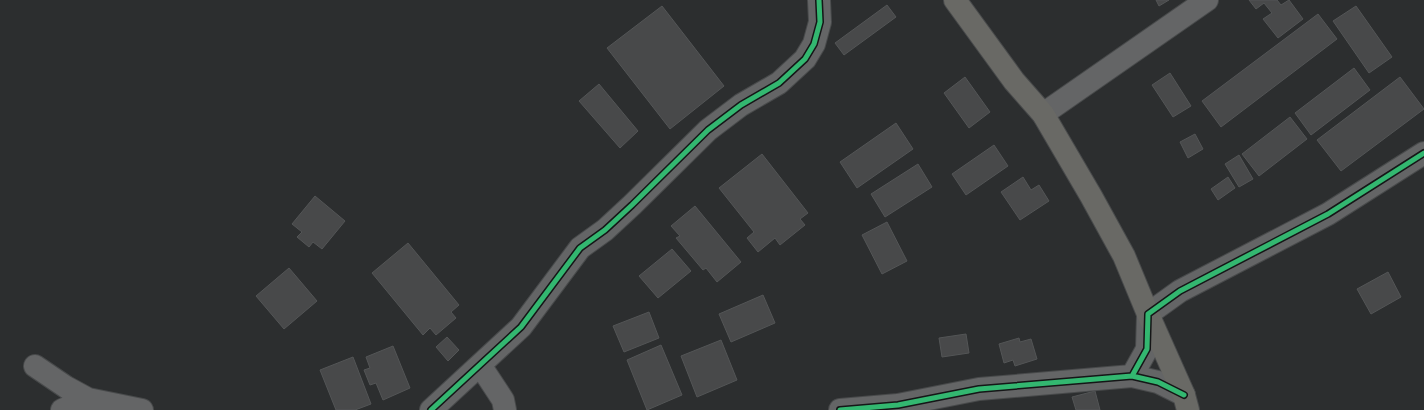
<svg xmlns="http://www.w3.org/2000/svg" width="1424" height="410" font-family="Signika,sans-serif">
<style>
.building{fill:#48494a;stroke:#535556}
.lines{fill:none;stroke-linecap:round;stroke-linejoin:round}
.minor-casing{stroke:#484a4b;stroke-width:24}
.major-casing{stroke:#484a4b;stroke-width:24}
.minor{stroke:#646566;stroke-width:22}
.major{stroke:#696965;stroke-width:22}
.cycleway-casing{stroke:#151617;stroke-width:8}
.cycleway{stroke:#33b770;stroke-width:5}
</style>
<rect width="100%" height="100%" fill="#2c2e2f"/>
<path class="building" d="M1156,0H1169L1159,6Z
M1249,0H1277L1281,5L1289,0L1303,19L1278,38L1263,19L1272,13L1264,3L1256,9Z
M887,5L896,17L844,55L835,43Z
M662,6L724,86L670,129L607,48Z
M1356,6L1392,57L1369,73L1333,21Z
M1318,14L1337,39L1221,127L1202,101Z
M1354,68L1370,90L1311,135L1295,113Z
M1170,73L1191,106L1173,117L1152,85Z
M965,77L990,112L969,128L944,93Z
M1400,77L1424,109L1341,171L1317,140Z
M599,84L638,131L620,148L579,101Z
M1290,117L1307,139L1259,176L1242,154Z
M896,123L913,149L857,188L840,162Z
M1195,134L1203,149L1188,158L1180,142Z
M994,145L1008,166L966,195L952,174Z
M762,154L808,213L800,219L805,225L780,245L775,238L758,252L747,238L754,232L719,188Z
M1239,155L1253,179L1239,187L1225,164Z
M918,164L932,187L885,217L871,194Z
M1023,177L1031,190L1039,185L1049,201L1020,220L1001,192Z
M1228,177L1235,188L1218,200L1211,189Z
M315,196L345,221L322,249L313,242L309,247L297,237L302,232L292,224Z
M695,206L741,262L717,282L706,268L703,270L676,238L680,236L671,226Z
M887,222L907,261L882,274L862,235Z
M408,243L459,305L451,312L456,318L436,335L430,328L423,335L372,273Z
M672,249L691,271L658,298L639,276Z
M289,268L317,301L284,329L256,296Z
M1388,272L1401,297L1371,314L1357,289Z
M763,295L775,323L731,342L719,314Z
M649,312L659,338L624,352L613,326Z
M966,334L969,353L942,357L939,338Z
M447,337L459,350L448,361L436,347Z
M1019,338L1020,342L1031,339L1037,359L1015,366L1013,360L1004,363L999,344Z
M721,340L737,380L697,397L681,356Z
M661,345L682,395L647,410L627,360Z
M393,346L410,388L383,400L376,383L370,385L364,370L370,368L366,357Z
M353,357L371,404L355,410H336L320,370Z
M1095,391L1100,410H1076L1072,397Z"/>
<g class="lines">
<g class="minor-casing">
<path id="minor" d="M1043,114L1207,0
M480,365L503,400L505,410
M35,366L66,387L88,399L142,410
M1132,376L1147,349L1148,314L1180,291L1328,214L1424,153
M62,410L88,399
M431,410L521,327L580,248L605,230L632,205L708,130L741,105L779,83L805,59L814,44L820,22L819,0
M840,410L898,405L979,389L1132,376L1158,382L1184,395"/>
</g>
<g class="major-casing">
<path id="major" d="M955,0L1014,81L1043,114L1091,196L1124,256L1148,314L1184,395L1188,410"/>
</g>
<use href="#minor" class="minor"/>
<use href="#major" class="major"/>
<g class="cycleway-casing">
<path id="cycleway" d="M1132,376L1147,349L1148,314L1180,291L1328,214L1424,153
M431,410L521,327L580,248L605,230L632,205L708,130L741,105L779,83L805,59L814,44L820,22L819,0
M840,410L898,405L979,389L1132,376L1158,382L1184,395"/>
</g>
<use href="#cycleway" class="cycleway"/>
</g>
</svg>
